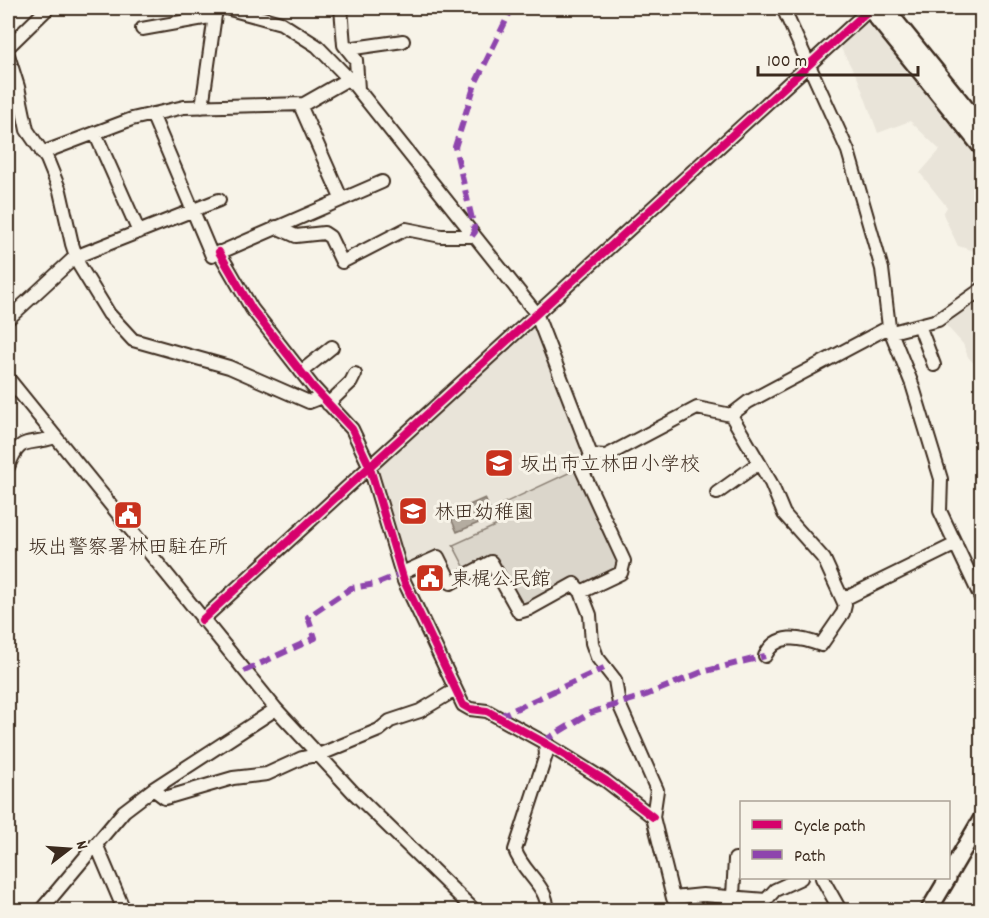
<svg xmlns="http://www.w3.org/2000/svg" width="989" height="918" font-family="Dekko,'Klee One',sans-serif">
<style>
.built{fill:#e9e4d9}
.green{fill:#dbd6cb;stroke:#8b8074;stroke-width:1.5}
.water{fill:url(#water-waves);stroke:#84786c;stroke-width:1.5}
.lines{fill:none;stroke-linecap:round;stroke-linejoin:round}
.minor-casing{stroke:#3b2a1e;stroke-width:16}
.major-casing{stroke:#3b2a1e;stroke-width:20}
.minor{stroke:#f7f3e8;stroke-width:12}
.major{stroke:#f7f3e8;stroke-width:15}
.quiet{stroke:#8e44ad;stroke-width:6;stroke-dasharray:12 6;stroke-linecap:butt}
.cycleway-casing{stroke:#f7f3e8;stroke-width:11}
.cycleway{stroke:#d6006c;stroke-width:8}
.labels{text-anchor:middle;stroke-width:6;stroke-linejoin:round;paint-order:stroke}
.poi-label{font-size:20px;fill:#3b2a1e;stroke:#f7f3e8;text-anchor:start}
</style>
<defs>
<pattern id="water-waves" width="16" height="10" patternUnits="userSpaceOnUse" patternTransform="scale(1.5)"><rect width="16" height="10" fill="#b4aca0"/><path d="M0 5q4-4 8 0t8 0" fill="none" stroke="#948c82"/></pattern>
</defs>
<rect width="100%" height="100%" fill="#f7f3e8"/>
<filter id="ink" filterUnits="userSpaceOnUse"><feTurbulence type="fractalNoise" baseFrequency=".0167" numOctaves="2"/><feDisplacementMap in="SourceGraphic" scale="12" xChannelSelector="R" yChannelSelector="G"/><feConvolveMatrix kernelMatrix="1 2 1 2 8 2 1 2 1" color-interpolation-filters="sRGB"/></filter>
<g filter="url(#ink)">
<path class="built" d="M867,22L981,163V253L958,246L943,214L947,207L920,173L940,150L910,121L878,133L858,79L839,45Z
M981,294V371L968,357L963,344L943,322Z
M535,322L585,457L518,603L493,556L454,577L440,552L408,566L403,560L376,477L382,459Z"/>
<path class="green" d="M577,469L621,563L619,571L528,607L518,603L494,556L466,570L453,545L506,521L500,505Z"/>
<path class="water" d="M485,498L493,517L457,532L449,514Z"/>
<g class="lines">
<g class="minor-casing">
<path id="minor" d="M226,8L281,23L317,46L352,82L536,313L591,455
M341,8L344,45L356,60L358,89
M783,8L848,151L882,269L889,327L912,384L941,479L940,511L982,600
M142,29L215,16
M8,47L48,8
M347,49L403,41
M8,55L18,87L27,130L47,159L60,191L72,244L79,265L109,314L133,340L229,367L309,402L322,397
M300,105L341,198
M202,107L216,8
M152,114L212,256L382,182
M95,133L139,232
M42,153L132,119L184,107L304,104L348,79
M276,227L296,236L324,233L330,237L342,262L406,229L441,236H472
M219,252L252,309L313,387L352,429L369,465L404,581L463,705L470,709L487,711L545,743L606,781L653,817
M8,319L75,257L219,200
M919,325L934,365
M892,332L938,320L982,289
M301,372L332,347
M8,378L276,709L353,792L474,910
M328,404L351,382L355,374
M731,415L771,483L784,514L824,559L845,605L843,613L821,645C800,637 776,632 765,656
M591,455L606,456L697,408L731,415L748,402L889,327
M8,467C21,434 26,447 55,437
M717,493L759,463
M402,573L438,557L451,583L491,562L519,612L529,609L574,584L581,592L621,573L624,561L582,470L591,455
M581,592L590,615L592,643L597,657L615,680L619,704L657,790L653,817L673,898L703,895L766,900L775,890L801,878
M844,599L956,544
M202,620L871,8
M545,743L546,755L515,850C522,872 549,887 547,910
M153,789L165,798L233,778L267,774L302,758L321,754L379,730L390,721L420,711L455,690
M96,844L124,910
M822,878L840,910
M733,896L735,859H742
M41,910L124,811L153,789L276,709"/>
</g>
<g class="major-casing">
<path id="major" d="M869,8L982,148
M885,8L982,128
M948,876L982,818
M929,910L948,878"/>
</g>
<use href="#minor" class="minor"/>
<use href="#major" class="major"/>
<path class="quiet" d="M472,236L475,232L455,147L475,84L512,8
M244,671L315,638L308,617L351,588L376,584L402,573
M498,717L604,668
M545,743L547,739L590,713L646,695L702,672L765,656"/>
<g class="cycleway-casing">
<path id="cycleway" d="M219,252L252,309L313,387L352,429L369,465L404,581L463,705L470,709L487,711L545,743L606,781L653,817
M202,620L871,8"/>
</g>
<use href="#cycleway" class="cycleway"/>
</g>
</g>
<defs>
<g id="school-square" transform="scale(1.5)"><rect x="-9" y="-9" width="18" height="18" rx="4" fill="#c8321e" stroke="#f7f3e8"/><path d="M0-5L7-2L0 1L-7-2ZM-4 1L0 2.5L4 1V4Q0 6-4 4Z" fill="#fff"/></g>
<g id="civic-square" transform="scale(1.5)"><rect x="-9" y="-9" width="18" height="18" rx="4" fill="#c8321e" stroke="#f7f3e8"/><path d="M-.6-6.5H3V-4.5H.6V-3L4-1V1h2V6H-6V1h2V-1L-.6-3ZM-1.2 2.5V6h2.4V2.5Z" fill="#fff"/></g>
</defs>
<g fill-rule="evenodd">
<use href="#school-square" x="499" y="463"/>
<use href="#school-square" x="413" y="511"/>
<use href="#civic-square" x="128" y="515"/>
<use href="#civic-square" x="430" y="578"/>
</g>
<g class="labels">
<g class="poi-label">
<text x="520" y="470">坂出市立林田小学校</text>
<text x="434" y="518">林田幼稚園</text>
<text x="128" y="553" text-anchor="middle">坂出警察署林田駐在所</text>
<text x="451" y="585">東梶公民館</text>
</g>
</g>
<rect width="989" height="918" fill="none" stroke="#f7f3e8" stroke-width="30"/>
<rect x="15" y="15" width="959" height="888" fill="none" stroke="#3b2a1e" stroke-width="2" filter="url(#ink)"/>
<rect x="740" y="801" width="210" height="78" fill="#f7f3e8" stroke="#aca397" stroke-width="1.5"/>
<rect x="752" y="820" width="30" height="9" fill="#d6006c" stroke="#aca397" stroke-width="1.5"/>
<text x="794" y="831" font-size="18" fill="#3b2a1e">Cycle path</text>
<rect x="752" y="850" width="30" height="9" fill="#8e44ad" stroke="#aca397" stroke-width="1.5"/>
<text x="794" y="861" font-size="18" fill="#3b2a1e">Path</text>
<g transform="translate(69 849) rotate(73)" stroke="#f7f3e8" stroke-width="4.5" paint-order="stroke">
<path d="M0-4.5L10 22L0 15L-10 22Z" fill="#3b2a1e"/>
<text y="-9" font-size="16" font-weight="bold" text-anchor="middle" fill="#3b2a1e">N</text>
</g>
<path d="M758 66v9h160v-9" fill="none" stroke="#3b2a1e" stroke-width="3"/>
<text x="767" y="66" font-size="18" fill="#3b2a1e" stroke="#f7f3e8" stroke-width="4.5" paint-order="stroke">100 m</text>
</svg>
